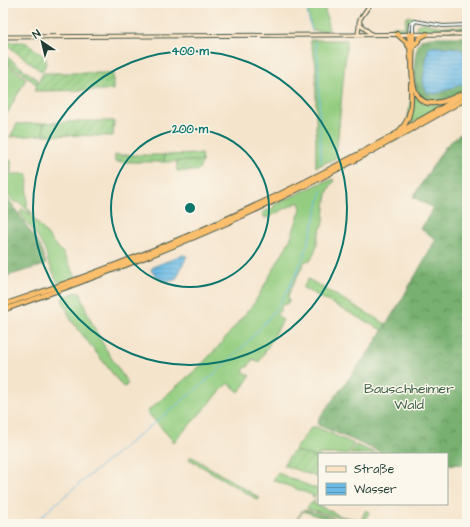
<svg xmlns="http://www.w3.org/2000/svg" width="470" height="527" font-family="'Architects Daughter',sans-serif">
<style>
.grass{fill:#94cd81;stroke:#5a855a}
.forest{fill:url(#forest-crowns);stroke:#4b7652}
.garden{fill:url(#garden-furrows);stroke:#5a855a}
.water{fill:url(#water-rules);stroke:#457c8c}
.lines{fill:none;stroke-linecap:round;stroke-linejoin:round}
.stream{stroke:#6bbae5;stroke-width:1}
.street-casing{stroke:#3f564b;stroke-width:4}
.secondary-casing{stroke:#3f564b;stroke-width:5}
.highway-casing{stroke:#3f564b;stroke-width:6}
.street{stroke:#fff;stroke-width:2}
.secondary{stroke:#fde5c5;stroke-width:3}
.highway{stroke:#fabe6d;stroke-width:4}
.ring{fill:none;stroke:#0f766e;stroke-width:2}
.labels{text-anchor:middle;stroke-width:3;stroke-linejoin:round;paint-order:stroke}
.park-label{font-size:14px;fill:#3c6147;stroke:#fbf7ec}
.centre{fill:#0f766e;stroke:#fbf7ec;stroke-width:2}
.ring-label{font-size:12px;text-anchor:middle;font-weight:bold;fill:#0f766e;stroke:#fbf7ec;stroke-width:3;stroke-linejoin:round;paint-order:stroke}
</style>
<defs>
<pattern id="forest-crowns" width="20" height="18" patternUnits="userSpaceOnUse"><rect width="20" height="18" fill="#77b06f"/><path d="M2 6a3 3 0 1 1 6 0M12 15a3 3 0 1 1 6 0" fill="none" stroke="#61905c"/></pattern>
<pattern id="garden-furrows" width="10" height="10" patternUnits="userSpaceOnUse"><rect width="10" height="10" fill="#94cd81"/><path d="M-1 1l2-2M0 10L10 0M9 11l2-2" fill="none" stroke="#78a86a"/></pattern>
<pattern id="water-rules" width="6" height="5" patternUnits="userSpaceOnUse"><rect width="6" height="5" fill="#6bbae5"/><path d="M0 2.5h6" fill="none" stroke="#5798ba"/></pattern>
</defs>
<rect width="100%" height="100%" fill="#fbf7ec"/>
<filter id="ink" filterUnits="userSpaceOnUse"><feTurbulence type="fractalNoise" baseFrequency=".025" numOctaves="2"/><feDisplacementMap in="SourceGraphic" scale="8" xChannelSelector="R" yChannelSelector="G"/><feConvolveMatrix kernelMatrix="1 2 1 2 8 2 1 2 1" color-interpolation-filters="sRGB"/></filter>
<filter id="wash" filterUnits="userSpaceOnUse"><feTurbulence type="fractalNoise" baseFrequency=".012" numOctaves="4" result="noise"/><feDisplacementMap in="SourceGraphic" scale="16" xChannelSelector="R" yChannelSelector="G"/><feGaussianBlur stdDeviation="0.9" result="paint"/><feColorMatrix in="noise" values="0 0 0 0 0 0 0 0 0 0 0 0 0 0 0 0 0 1.4 0 .05"/><feComposite in="paint" operator="in"/></filter>
<g filter="url(#wash)">
<rect width="100%" height="100%" fill="#f5e4cc"/>
<path class="grass" d="M305,3H324L329,31H312Z
M409,16L415,18V19L408,22L406,30L389,31V28L392,29V26L404,28L406,17L408,18Z
M423,23L443,27H467V30H417L416,28L417,25Z
M310,40H347L336,158L316,167V65Z
M6,63L26,79L3,121V68Z
M412,90C420,107 432,106 448,102L402,129L407,124Z
M44,123V135L10,137L17,124Z
M201,154L202,161L164,162V155Z
M3,174H28L27,207L33,214L30,213L20,203L14,202L3,189Z
M333,179L334,182C325,188 325,211 324,221C323,227 319,231 318,236C317,239 317,242 317,245C315,250 313,255 311,260L305,261L289,293L288,297L289,301L287,304L282,305L280,311L276,314L283,320L259,362L253,359L248,367H246L243,371L250,376L239,392L228,383L174,442L148,413V411L199,367L218,347L255,302L290,240L301,209L299,202L266,218L263,216V212L274,208V205L323,182H326Z
M22,209L31,215L58,248L63,253L76,277L58,283L48,261L45,250L37,236L20,213Z
M308,279L386,324L382,330L303,288Z
M77,292H80C90,326 108,353 127,382V385L124,387L122,386L71,320L62,299L63,297Z
M313,427H316L354,444L347,454H319V459L294,450L311,428Z
M190,457H192L260,498L258,500L189,459Z
M278,473L317,489L319,490V492L313,498L312,495L273,480Z
M317,498L313,503L341,516L361,520L366,510L370,512L362,523L308,509L307,507Z
M305,510L334,518L332,521L303,511L294,524L302,511Z"/>
<path class="forest" d="M430,37H467V53C459,44 440,47 429,47L426,69L436,94L467,82V89C454,96 441,104 426,100C422,97 419,95 417,91C412,81 414,48 421,40Z
M467,128V465L447,464V454H385L318,425L319,418L371,349L402,299L436,239L421,229L433,208L413,197L445,147Z
M3,193L12,204L40,246L46,263L45,265L3,277Z"/>
<path class="garden" d="M3,42H25L46,58V64L42,72Z
M3,54L38,80L36,84L3,59Z
M43,73H113V90L34,91Z
M86,121H114L113,136L44,135V123Z
M115,155H164V162H115Z
M11,160V172H3V161Z
M177,161H202L200,168L196,171H177Z
M356,445L378,454H349Z
M294,450L319,459V478L283,465Z"/>
<path class="water" d="M431,46C441,47 460,46 467,53V82L436,94L428,93L424,86L423,80L428,49Z
M183,255L187,256L176,279C168,285 156,278 151,270L152,268L155,266Z"/>
<g class="lines">
<path class="stream" d="M305,3L312,31
M315,42L318,61L321,162
M33,524C70,490 110,459 149,427C196,390 251,348 283,298C304,266 313,227 322,190
M466,524L467,523"/>
</g>
</g>
<g filter="url(#ink)">
<g class="lines">
<g class="street-casing">
<path id="street" d="M409,34L410,24L415,21L443,26L467,25
M413,34V25L415,22"/>
</g>
<g class="secondary-casing">
<path id="secondary" d="M359,22L364,28L371,34
M358,34L360,19L371,3
M3,37L467,34"/>
</g>
<g class="highway-casing">
<path id="highway" d="M397,34L406,42L410,48
M409,34L411,59
M413,34C414,55 402,112 440,102C448,101 454,97 461,94
M414,46L421,37L427,34
M400,130C413,117 411,101 411,84
M3,305C72,282 140,257 206,228C296,189 383,143 467,93
M3,310C94,278 185,244 272,202C339,170 403,135 467,98"/>
</g>
<use href="#street" class="street"/>
<use href="#secondary" class="secondary"/>
<use href="#highway" class="highway"/>
</g>
</g>
<g class="ring">
<circle cx="190" cy="208" r="79"/>
<circle cx="190" cy="208" r="157"/>
</g>
<g class="labels">
<g class="park-label">
<text x="409" y="393">Bauschheimer<tspan x="409" dy="16">Wald</tspan></text>
</g>
</g>
<circle cx="190" cy="208" r="6" class="centre"/>
<g class="ring-label">
<text x="190" y="55">400 m</text>
<text x="190" y="133">200 m</text>
</g>
<rect width="470" height="527" fill="none" stroke="#fbf7ec" stroke-width="16"/>
<rect x="318" y="453" width="130" height="52" fill="#fbf7ec" stroke="#a3ada2"/>
<rect x="326" y="466" width="20" height="6" fill="#fde5c5" stroke="#a3ada2"/>
<text x="354" y="473" font-size="12" fill="#1f3d34">Straße</text>
<rect x="326" y="483" width="20" height="12" fill="url(#water-rules)" stroke="#a3ada2"/>
<text x="354" y="493" font-size="12" fill="#1f3d34">Wasser</text>
<g transform="translate(42 42) rotate(325)" stroke="#fbf7ec" stroke-width="3" paint-order="stroke">
<path d="M0-3L7 15L0 10L-7 15Z" fill="#1f3d34"/>
<text y="-6" font-size="11" font-weight="bold" text-anchor="middle" fill="#1f3d34">N</text>
</g>
</svg>
